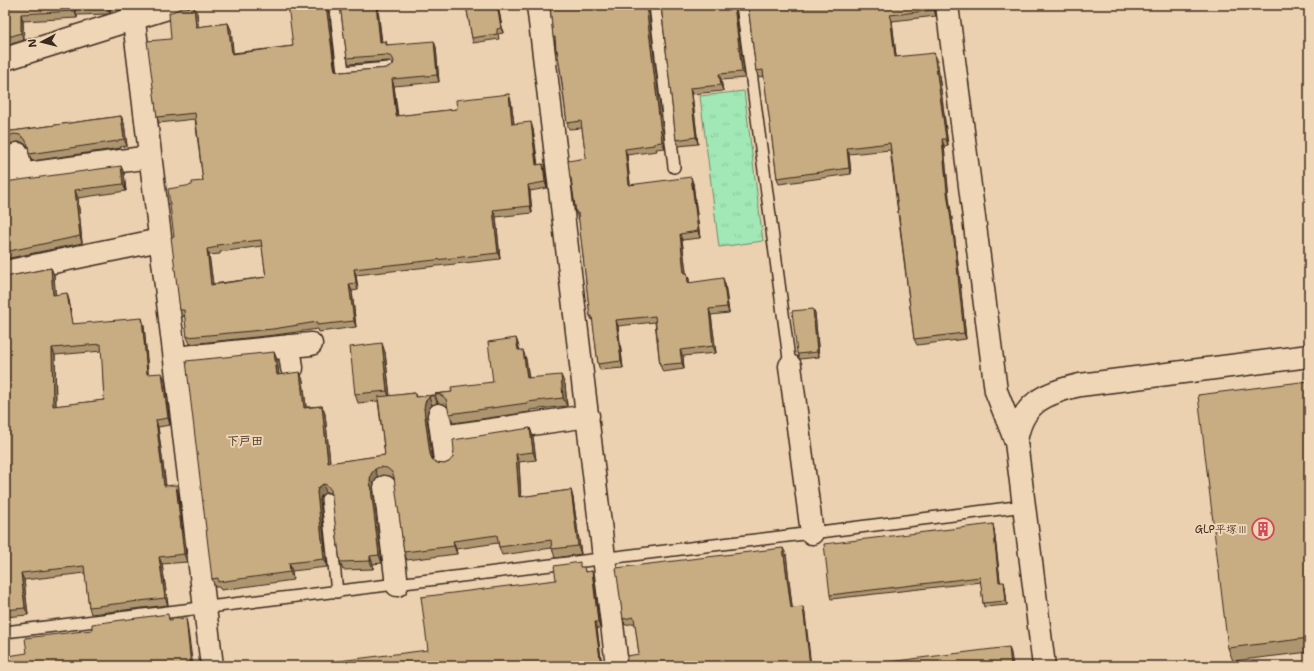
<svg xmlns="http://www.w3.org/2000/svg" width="1314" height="671" font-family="'Shantell Sans','Klee One',sans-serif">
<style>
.park{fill:url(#park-tufts);stroke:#6e896a}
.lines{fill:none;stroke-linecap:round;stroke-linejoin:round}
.service-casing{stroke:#3b2a1e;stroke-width:14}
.minor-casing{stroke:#3b2a1e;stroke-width:25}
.tertiary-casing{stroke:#3b2a1e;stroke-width:25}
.service{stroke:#efd6b7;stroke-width:11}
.minor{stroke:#efd6b7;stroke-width:22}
.tertiary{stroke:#efd6b7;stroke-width:22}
.wall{fill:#ad9570;stroke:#3b2a1e;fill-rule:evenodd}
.shaded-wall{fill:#8d795b;stroke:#3b2a1e}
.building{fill:#c9ad82;stroke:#3b2a1e;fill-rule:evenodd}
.labels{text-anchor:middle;stroke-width:4;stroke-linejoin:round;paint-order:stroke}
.poi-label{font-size:11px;fill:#3b2a1e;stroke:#efd6b7;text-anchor:end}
.neighbourhood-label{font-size:12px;font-weight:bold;fill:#3b2a1e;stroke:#efd6b7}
</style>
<defs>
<pattern id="park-tufts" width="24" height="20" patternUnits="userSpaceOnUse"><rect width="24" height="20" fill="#a1e8b6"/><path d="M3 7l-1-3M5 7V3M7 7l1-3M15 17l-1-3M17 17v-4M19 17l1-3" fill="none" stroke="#8cc79c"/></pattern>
</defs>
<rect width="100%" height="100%" fill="#ebd1af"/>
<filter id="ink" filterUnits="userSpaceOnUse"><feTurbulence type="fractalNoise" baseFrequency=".025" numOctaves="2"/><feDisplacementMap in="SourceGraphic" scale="8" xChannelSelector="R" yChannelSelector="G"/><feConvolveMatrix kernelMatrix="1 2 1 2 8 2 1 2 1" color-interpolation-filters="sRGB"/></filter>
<g filter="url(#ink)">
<path class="park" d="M744,91L763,241L719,247L700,96Z"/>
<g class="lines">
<g class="service-casing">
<path id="service" d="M335,5L343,72L389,68
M655,5L674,167
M742,5L790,366
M327,499L337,592
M5,632L812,533L1024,506"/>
</g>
<g class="minor-casing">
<path id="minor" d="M132,5L212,666
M538,5L617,666
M947,5L996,391L1016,442
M5,59L177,5
M18,154L21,175
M5,177L150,157
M5,272L160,240
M289,346L292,368
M175,358L311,344
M790,366L812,533
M439,415L442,437
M445,460L442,437L588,416
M385,487L397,585"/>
</g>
<g class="tertiary-casing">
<path id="tertiary" d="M1044,666L1016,442C1021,403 1045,393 1080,385L1309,356"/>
</g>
<use href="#service" class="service"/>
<use href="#minor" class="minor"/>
<use href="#tertiary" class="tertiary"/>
</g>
<path class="wall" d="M5,5H110V13L108,14L77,15V18L23,21L24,40L15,43H6L5,41Z
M340,5H380V9L378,10L382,42L386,41L387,45L436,47L439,82L394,86L398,116L457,109L509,94L511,101L514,124L533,129L538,165L543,164L545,171L547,188L530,191L532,213L496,217L500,259L356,275L358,290L352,291L356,327L319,332L318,329L275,335L190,344L187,337L185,316L182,317L180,310L174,237L192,185L203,181L195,119L159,123L157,117L171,39L197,13L198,27L228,23L231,30L233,53L293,46L328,6L336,70L341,72L388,68L393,65V63L389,61L349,64L347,58ZM262,246L266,277L213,284L209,255L220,254V252Z
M466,5H498L503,33L498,34L499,39L473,43L472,38Z
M661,5H735L745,78L721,80L723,91L692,94L698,144L679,146L676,140Z
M748,5H935L936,16L892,21L896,57L937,59L948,145L944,146L949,198L957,254L966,339L917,345L914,339L890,150L849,154L851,174L779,184L777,178L764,76L759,77L756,71Z
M648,6L665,148L656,149L657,151L627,155L630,185L693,183L700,238L682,240L686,273L689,279V283L725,284L729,313L711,315L716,353L683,356L684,369L663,372L660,365L655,322L618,326L623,368L600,370L598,364L593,322L590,316L579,219H578L576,213L572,184L570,178L586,158L582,128L569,129L567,123L558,55L556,50L555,42L553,37Z
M121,116L124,123L127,146L120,147L121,148L32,161L29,154L28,146L22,142H17L10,144L6,150L7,164L5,165V132Z
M124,173L126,191L78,198L82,243L5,259V182Z
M51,268L54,275L55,295L69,300L73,324L144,325L148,374L165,380L170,425L158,427L166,486L178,492L187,562L162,564L168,605L91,614L89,607L85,573L24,580L28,615L5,617V277ZM102,351L104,400L56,406L55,355Z
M813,309L815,313L819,357L800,359L799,358L797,353Z
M516,338L520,350L526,359L529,378L565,384L567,406L530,410V412L453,423L448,407L444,404L438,403L435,394L452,392L493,382Z
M274,352L277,360L279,375L303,380L306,407L322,406L325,414L330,463L385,455L378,401L358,403L355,394L385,352L390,396L415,393L416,397L434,395L437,403L432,405L428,410L427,417L432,460L437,463L444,464L530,428L533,437L536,460L519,462L521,497L571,490L573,498L581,554L555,558L552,548L502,555L499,547L498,543L456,549L457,554L407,560L404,552L395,479L390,476L383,475L378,477L374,482L373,488L382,563L373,564V569L343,570L340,562L332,495L330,493L326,492L321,496L320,500L327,567L292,571L293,580L221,590L219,587H215L212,579Z
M1309,381V652L1233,661L1228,648Z
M994,529L1000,582L1005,586L1007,605L984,607L983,603L981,582L831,599L830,595Z
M786,554L792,608L805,613L639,654L635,623L625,625L623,619Z
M582,567L586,572L592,571L594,577L600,628H597L601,659L428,650Z"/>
<path class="shaded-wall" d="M108,5H110V13Z
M326,5H328L336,73L334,66Z
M376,5L378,10L382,48L380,42Z
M497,5H498L503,33L501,28Z
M646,5H648L665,148L662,142Z
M734,5H735L745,78L742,72Z
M933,5H935L936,16L934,10Z
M194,7L197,13L199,34L196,27Z
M74,8L77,15V18L75,11Z
M21,14L23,21L24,40L21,33Z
M890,15L892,21L897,63L895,57Z
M228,23L231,30L234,60L232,54Z
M434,41L436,47L439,82L437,75Z
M934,53L937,59L948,145L946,139Z
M719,74L721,80L723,91L721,85Z
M392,79L394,86L398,123L396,116Z
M690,88L692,94L698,144L696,137Z
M509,94L511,101L515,131L512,124Z
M121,116L124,123L127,146L124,139Z
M531,122L533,129L538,172L536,165Z
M7,137L10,144L6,150L7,164L5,159V141Z
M942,139L944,146L949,198L957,254L966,339L964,333L947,192Z
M847,148L849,154L851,174L849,168Z
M625,149L627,155L631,192L629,185Z
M543,164L545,171L547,188L545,182Z
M121,166L124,173L126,191L123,184Z
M691,177L693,183L700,238L698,231Z
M528,185L530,191L532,213L530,206Z
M75,190L78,198L82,243L80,236Z
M493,210L496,217L500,259L498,253Z
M680,234L682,240L687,279L684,273Z
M207,249L209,255L214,291L211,285Z
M51,268L54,275L56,302L53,295Z
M354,269L356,275L358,290L356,283Z
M687,273L689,279L690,289L688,283Z
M723,278L725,284L729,313L727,307Z
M349,284L352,291L356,327L354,321Z
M67,293L69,300L74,331L72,324Z
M709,309L711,315L716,353L713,346Z
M813,309L815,313L819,357L817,352Z
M142,318L144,325L149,381L147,374Z
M616,320L618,326L623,368L621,361Z
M516,338L519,347L521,359L518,350Z
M382,343L385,352L390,399L387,391Z
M52,348L55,355L56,413L53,406Z
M523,350L526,359L530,387L527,378Z
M680,350L683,356L684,369L682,363Z
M274,352L277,360L280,383L277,375Z
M300,372L303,380L307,416L304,408Z
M162,373L165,380L170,425L168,418Z
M561,375L565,384L567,406L563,398Z
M429,397L432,405L428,410L427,417L433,462L430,454L424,409L425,402Z
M322,406L325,414L331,471L328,463Z
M156,420L158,427L167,494L164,486Z
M530,428L533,437L536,460L533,452Z
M516,454L519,462L521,505L519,497Z
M375,469L378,477L374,482L373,488L382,563L379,555L370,480L371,474Z
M323,484L326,492L321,496L320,500L327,567L324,559L317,492L318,488Z
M176,485L178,492L187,562L184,554Z
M571,490L573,498L581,554L578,546Z
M993,524L994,529L1001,587L999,582Z
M453,541L456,549L457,554L454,546Z
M783,548L786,554L793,614L791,608Z
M370,556L373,564V569L370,561Z
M159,557L162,564L168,605L165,598Z
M289,563L292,571L293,580L290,572Z
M592,571L594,577L600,628L598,622Z
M21,573L24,580L28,615L25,608Z
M1004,582L1005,586L1007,605L1006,601Z
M803,607L805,613L811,666H810Z
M186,618L187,623L193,666H191Z
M595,622L597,628L602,665L600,659Z
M1009,647L1011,653L1013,666H1011Z"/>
<path class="building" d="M5,5H108V6H105L74,8L75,11L21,14V33L12,36H5Z
M288,5H326L334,66L335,70L341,72L388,68L393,65L394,61L392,57L386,55L347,58L340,5H376L380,42L386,41V45L434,41L437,75L392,79L396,116L457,109L456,100L509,94L512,124L531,122L536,165L543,164L545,182L528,185L530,206L493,210L498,253L354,269L356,283L349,284L354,321L317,325V322L273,329L187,337L184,310H180L171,237H174L168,189L192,185V182L203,181L195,113L157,117L147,41L171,39L169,13L182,8L194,7L196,27L228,23L232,54L293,46ZM261,240L266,277L211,285L207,249L218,247L217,245Z
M466,5H497L501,28L497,29V34L472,38Z
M550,5H646L662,142L654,143V145L625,149L629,185L691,177L698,231L680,234L684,273H687L688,283L723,278L727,307L709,309L713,346L680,350L682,363L660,365L655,316L616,320L621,361L598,364L592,316H590L578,213H576L571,178H570L568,161L586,158L581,121L567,123L561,75L557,50H556L555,37H553Z
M661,5H734L742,72L719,74L721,85L690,88L696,137L676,140Z
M748,5H933L934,10L890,15L895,57L934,53L946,139H942L947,192L955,248L964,333L914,339L890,143L847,148L849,168L777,178L763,70L756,71Z
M121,116L124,139L118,140V141L29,154L28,145L25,139L20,135L14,134L7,137L5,141V132Z
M121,166L123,184L75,190L80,236L5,252V182Z
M51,268L53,295L67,293L72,324L142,318L147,374L162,373L168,418L156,420L164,486L176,485L184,554L159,557L165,598L89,607L84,566L21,573L25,608L5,610V277ZM101,344L104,400L53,406L52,348Z
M813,309L817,352L798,354L797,353L792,311Z
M516,338L518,350H523L527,378L561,375L563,398L527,402V403L449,414L446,399L441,395L435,394L452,392L451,387L493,382L488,342Z
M382,343L387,391L355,394L350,347Z
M274,352L277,375L300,372L304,408L322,406L328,463L385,455L378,397L415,393V397L434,395L429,397L425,402L424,409L430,454L432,459L437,463L444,464L449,462L453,457L454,450L453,440L530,428L533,452L516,454L519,497L571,490L578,546L552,549L551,540L499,547L497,535L453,541L454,546L404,552L394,477L392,472L387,468L380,467L375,469L371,474L370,480L379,555L370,556V561L340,562L331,490L327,485L323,484L318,488L317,492L324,559L289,563L290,572L218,582V578L212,579L186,361Z
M1309,381V638L1228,648L1198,395Z
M993,524L999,582H1004L1006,601L983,603L980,577L830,595L824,544Z
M783,548L791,608L803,607L810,666H626L627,656L639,654L634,617L623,619L616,568Z
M580,562V567H584L585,572L592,571L598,622H595L600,659H602L605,666H298L428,650L421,597L556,580L554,566Z
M168,614L169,620L186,618L191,666H9L8,656L27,653L25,638L92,630V624Z
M1009,647L1011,666H855Z"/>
</g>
<defs>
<g id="building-ring" transform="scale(1.15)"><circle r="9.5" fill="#efd6b7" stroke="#d1495b" stroke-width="1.5"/><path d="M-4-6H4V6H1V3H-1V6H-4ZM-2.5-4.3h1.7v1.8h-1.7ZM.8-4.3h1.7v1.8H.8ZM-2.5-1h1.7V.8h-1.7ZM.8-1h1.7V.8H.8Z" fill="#d1495b"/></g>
</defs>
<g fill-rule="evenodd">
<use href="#building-ring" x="1263" y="529"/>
</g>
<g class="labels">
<g class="poi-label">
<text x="1248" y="533">GLP平塚Ⅲ</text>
</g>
<g class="neighbourhood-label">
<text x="245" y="445">下戸田</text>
</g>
</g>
<rect width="1314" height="671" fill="none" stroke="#efd6b7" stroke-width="20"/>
<rect x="10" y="10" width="1294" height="651" fill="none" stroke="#3b2a1e" stroke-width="1.5" filter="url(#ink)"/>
<g transform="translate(42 42) rotate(263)" stroke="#efd6b7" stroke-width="3" paint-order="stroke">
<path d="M0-3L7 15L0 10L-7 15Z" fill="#3b2a1e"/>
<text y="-6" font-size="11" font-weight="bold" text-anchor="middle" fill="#3b2a1e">N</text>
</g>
</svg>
